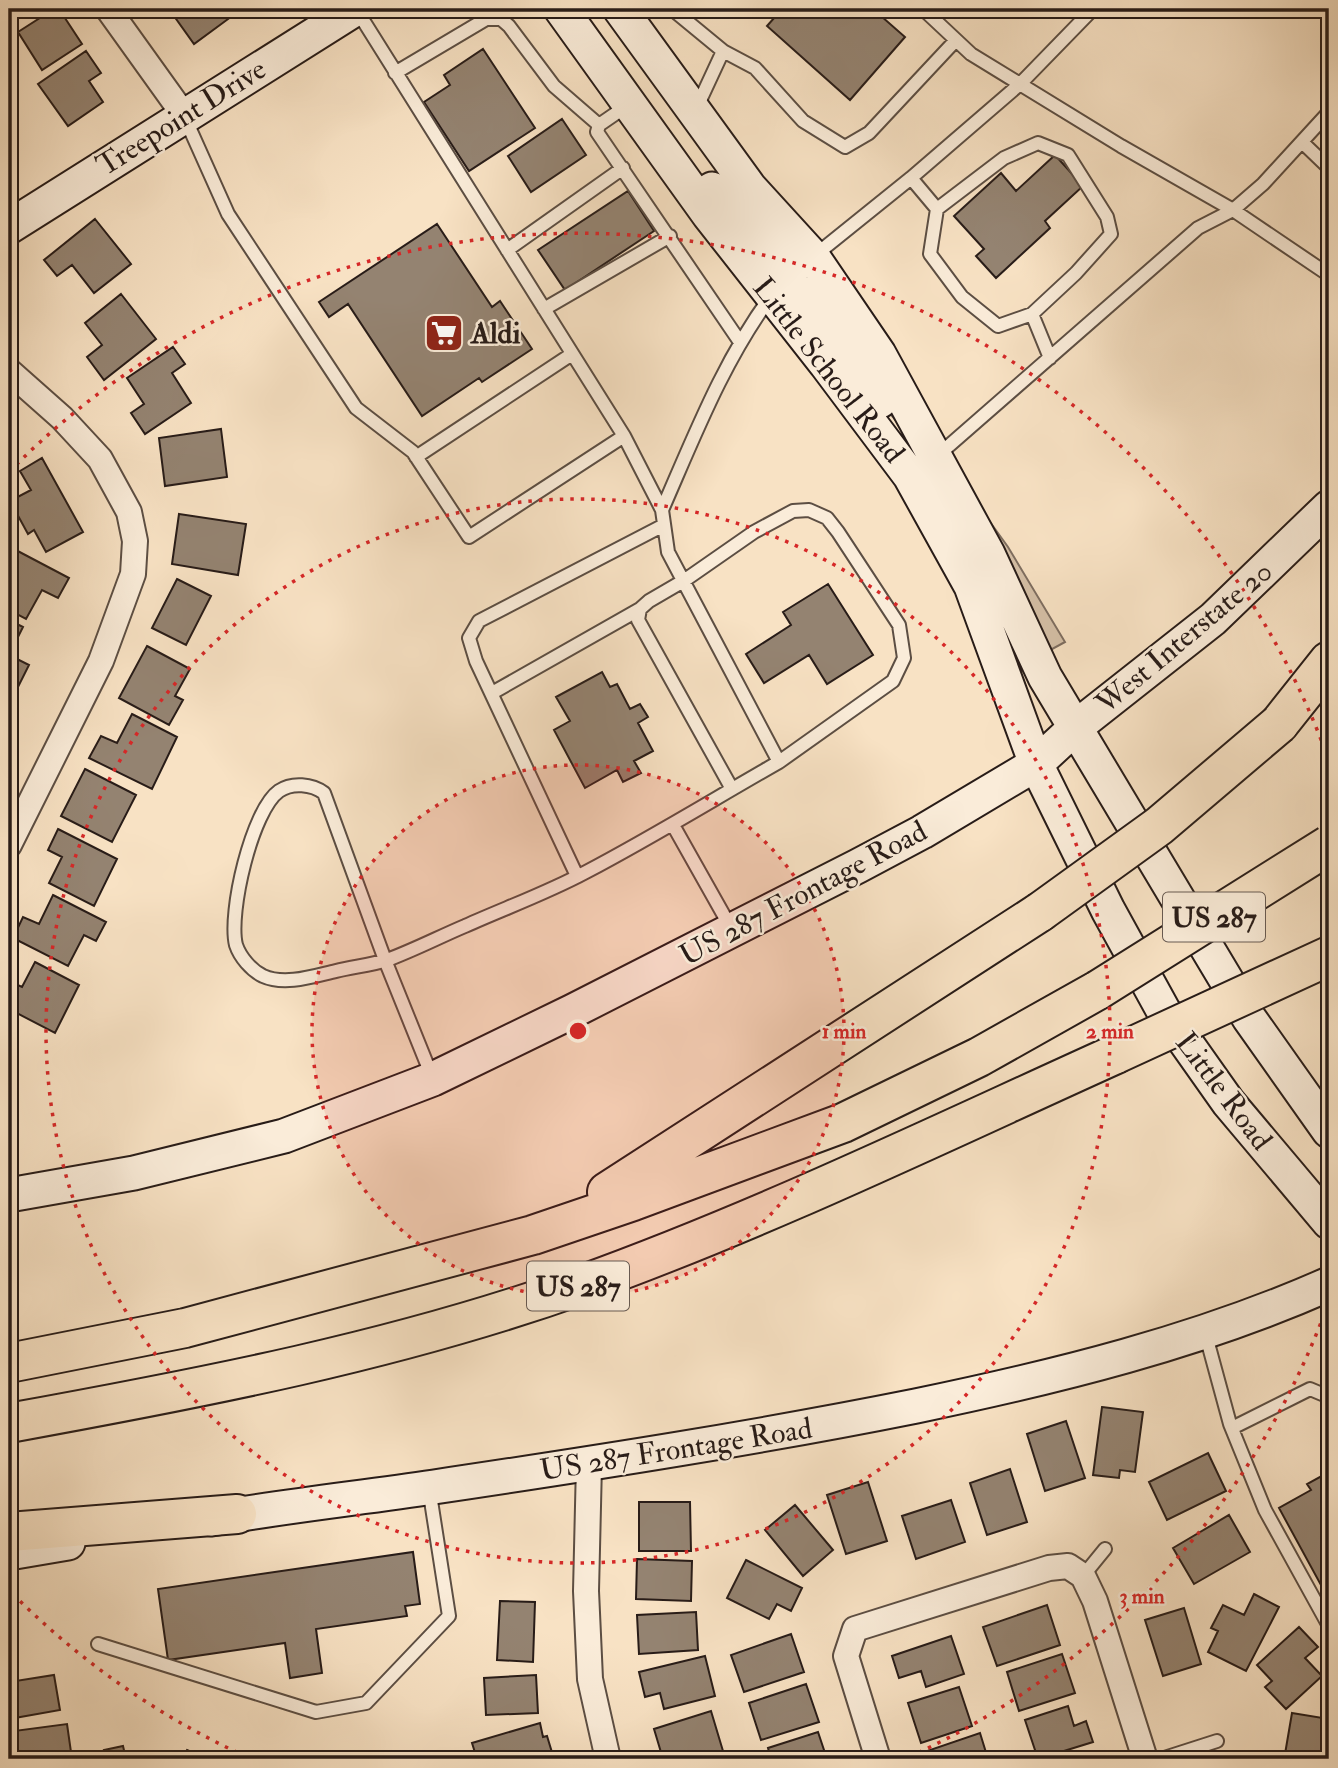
<svg xmlns="http://www.w3.org/2000/svg" width="1338" height="1768" font-family="'IM FELL Double Pica',serif">
<style>
.green{fill:#d5c0a7;stroke:#7e6e60;stroke-width:2}
.building{fill:#948371;stroke:#281c18;stroke-width:2}
.lines{fill:none;stroke-linecap:round;stroke-linejoin:round}
.lane-casing{stroke:#5c4e43;stroke-width:16}
.street-casing{stroke:#5c4e43;stroke-width:28}
.secondary-casing{stroke:#281c18;stroke-width:37}
.highway-casing{stroke:#281c18;stroke-width:42}
.lane{stroke:#faecd9;stroke-width:12}
.street{stroke:#faecd9;stroke-width:24}
.secondary{stroke:#faecd9;stroke-width:33}
.highway{stroke:#f8e2c4;stroke-width:38}
.highway-bridge-casing{stroke:#281c18;stroke-width:42;stroke-linecap:butt}
.highway-bridge{stroke:#f8e2c4;stroke-width:38}
.ring{fill:none;stroke:#d62828;stroke-width:3.5;stroke-dasharray:3.5 7}
.labels{text-anchor:middle;stroke-width:5;stroke-linejoin:round;paint-order:stroke}
.shield{fill:#faecd9;stroke:#675a52;stroke-width:2}
.shield-label{font-size:28px;font-weight:bold;fill:#281c18}
.street-label{font-size:30px;fill:#281c18;stroke:#faecd9}
.poi-label{font-size:30px;font-weight:bold;fill:#281c18;stroke:#faecd9;text-anchor:start}
.centre{fill:#d62828;stroke:#faecd9;stroke-width:3.5}
.ring-label{font-size:21px;text-anchor:middle;font-weight:bold;fill:#d62828;stroke:#faecd9;stroke-width:5;stroke-linejoin:round;paint-order:stroke}
</style>
<rect width="100%" height="100%" fill="#f8e2c4"/>
<filter id="stains"><feTurbulence type="fractalNoise" baseFrequency=".00286" numOctaves="4"/><feColorMatrix values="0 0 0 0 .2 0 0 0 0 .09 0 0 0 0 .02 0 0 0 .5 -.17"/></filter>
<radialGradient id="worn" r=".72"><stop offset=".6" stop-color="#630" stop-opacity="0"/><stop offset="1" stop-color="#630" stop-opacity=".3"/></radialGradient>
<path class="green" d="M894,404L959,479L1008,547L1065,642L1045,653L898,423L886,409Z"/>
<path class="building" d="M54,9H59L82,44L42,70L18,32Z
M169,9H237L239,11L194,44Z
M782,9H873L905,37L850,100L767,26Z
M483,49L535,128L469,171L424,102L450,85L444,75Z
M86,51L101,73L89,81L103,102L68,126L38,84Z
M562,119L586,155L531,192L508,156Z
M1055,155L1083,186L1045,221L1050,228L996,278L976,256L984,249L954,216L1001,173L1016,191Z
M628,191L654,231L565,290L538,250Z
M95,219L131,264L94,293L72,265L57,276L44,260Z
M437,224L492,307L500,301L532,349L482,382L479,378L422,416L348,304L329,317L319,302Z
M121,294L156,339L104,380L87,357L102,345L85,323Z
M173,347L185,364L172,373L191,403L145,434L131,413L144,404L127,378Z
M221,429L227,477L165,486L159,438Z
M42,458L83,532L46,552L34,530L28,534L10,501L31,490L20,471Z
M179,514L246,524L238,575L172,564Z
M12,548L69,578L58,598L42,590L26,619L9,610V555Z
M177,579L211,596L186,645L152,628Z
M828,584L873,655L827,684L809,655L764,683L746,654L791,625L783,612Z
M9,620L23,627L9,655L29,665L18,687L9,683Z
M147,646L190,669L175,696L183,700L169,725L119,698Z
M602,672L610,687L617,684L630,709L640,704L648,717L638,723L653,751L634,761L641,773L623,782L617,770L585,788L554,730L570,721L556,697Z
M132,714L177,737L152,789L89,758L101,736L117,743Z
M85,769L136,795L112,842L61,816Z
M58,829L117,859L94,906L49,883L62,857L48,850Z
M53,895L106,922L96,941L84,935L68,966L13,938L23,917L39,924Z
M35,962L79,985L55,1033L9,1009V981L22,987Z
M1102,1407L1143,1412L1135,1472L1120,1470L1119,1478L1093,1475Z
M1066,1421L1085,1478L1045,1491L1027,1434Z
M1208,1453L1226,1491L1167,1520L1149,1482Z
M1010,1469L1027,1522L987,1535L970,1483Z
M1329,1472V1589L1322,1587L1279,1508L1311,1490L1307,1484Z
M868,1482L887,1541L846,1554L827,1495Z
M951,1500L965,1542L916,1559L902,1516Z
M639,1502H690L691,1551H639Z
M795,1505L833,1550L803,1576L765,1530Z
M1229,1515L1250,1552L1194,1584L1173,1548Z
M413,1552L420,1604L405,1606L407,1616L316,1629L322,1673L290,1678L285,1643L168,1660L158,1589Z
M637,1559L692,1561L691,1601L636,1599Z
M746,1560L802,1588L791,1611L777,1604L769,1619L727,1598Z
M1254,1594L1279,1607L1246,1671L1208,1652L1218,1631L1211,1628L1223,1605L1244,1615Z
M500,1601L535,1602L533,1662L497,1660Z
M1047,1605L1060,1645L997,1666L983,1627Z
M1184,1608L1201,1664L1163,1676L1145,1620Z
M696,1612L698,1650L639,1654L637,1615Z
M1299,1627L1318,1647L1305,1658L1322,1676L1286,1709L1265,1687L1272,1681L1257,1665Z
M791,1634L804,1672L744,1692L731,1655Z
M951,1636L964,1674L926,1687L921,1671L899,1678L892,1656Z
M9,1645L15,1668L9,1669Z
M1062,1654L1075,1693L1019,1711L1007,1672Z
M705,1656L715,1696L664,1709L660,1693L645,1697L639,1672Z
M54,1675L60,1710L9,1719V1682Z
M536,1675L538,1713L486,1715L484,1678Z
M806,1684L819,1722L761,1740L749,1703Z
M959,1687L972,1726L921,1743L908,1703Z
M1068,1706L1074,1726L1086,1721L1093,1742L1038,1759L1025,1720Z
M711,1711L723,1751L695,1759H663L654,1729Z
M1292,1713L1329,1719V1759H1312L1285,1754Z
M540,1723L543,1737L547,1736L554,1759H477L472,1743Z
M67,1724L72,1759H18L14,1731Z
M818,1732L827,1759H771L768,1748Z
M980,1733L988,1759H930L927,1751Z
M123,1746L126,1759H107L104,1750Z
M187,1750L206,1759H183Z"/>
<g class="lines">
<g class="lane-casing">
<path id="lane" d="M356,9L624,436L662,510L668,552L779,762C714,799 651,838 586,872C547,893 505,908 465,926C439,937 414,950 387,960C371,965 352,967 336,971C314,976 285,986 263,976C251,970 240,957 236,945C228,913 252,810 279,791C292,782 312,784 324,793L385,960L433,1079
M672,9L723,51
M923,9L971,54L1121,146L1233,210L1329,275
M395,73L486,19H501L509,26L554,86L599,125
M628,105L599,125L597,132L740,342
M697,107L723,51L755,68L803,121L845,147L869,133L956,40
M185,118L228,214L356,408L413,452L469,537L624,436
M1302,142L1329,168
M1038,143L1068,155L1107,217L1111,234L1076,273L1032,314L998,326L962,297L930,254L937,209L1004,158Z
M911,178L937,209
M507,250L623,168
M813,257L911,178L1020,84L1093,9
M544,309L670,236
M1032,314L1050,358
M416,457L572,354
M936,457L1198,228L1233,210L1263,184L1329,112
M662,510C694,437 724,359 772,295
M492,693L640,609
M732,789L638,620L640,609L649,601L685,580L754,532L793,511L809,510L827,518L838,532L899,625L904,658L893,681L779,762
M673,825L731,928
M577,876L476,661L469,638L479,621L664,525
M1205,1332L1230,1424L1265,1510L1329,1626
M1232,1428L1310,1389L1329,1397
M1083,1576L1105,1549
M98,1644L316,1712L366,1703L449,1616L429,1488
M1161,1759L1217,1741"/>
</g>
<g class="street-casing">
<path id="street" d="M108,9L184,115
M9,371L62,418L100,459L129,512L135,541L133,574L101,661L9,845
M589,1464L586,1591L590,1679L608,1759
M878,1759L846,1656L855,1629L1049,1568L1068,1566L1083,1576L1095,1601L1145,1759"/>
</g>
<g class="secondary-casing">
<path id="secondary" d="M561,9L709,215L826,364L910,476L971,586L1036,764L1108,910L1163,1010L1228,1102L1329,1222
M620,9L750,188L813,257L879,354L988,554L1045,677L1249,1018L1329,1131
M712,189L782,262L793,266L813,257
M9,227L355,9
M772,295C780,292 790,289 798,292C823,300 859,369 871,393L880,401
M9,1195L134,1173L284,1136L433,1079L573,1011L858,866L922,832L1036,764L1076,727L1213,619L1329,507
M211,1519C285,1506 360,1498 434,1487C595,1463 756,1438 916,1406C1056,1377 1198,1342 1329,1284
M9,1553L68,1543"/>
</g>
<g class="highway-casing">
<path id="highway" d="M1279,724L1329,661
M607,1192L1040,912
M9,1363L185,1328L533,1235L633,1201L843,1123L979,1057L1098,990
M9,1423C202,1388 396,1351 581,1285C764,1219 939,1134 1116,1054
M9,1532L237,1514"/>
</g>
<use href="#lane" class="lane"/>
<use href="#street" class="street"/>
<use href="#secondary" class="secondary"/>
<use href="#highway" class="highway"/>
<g class="highway-bridge-casing">
<path id="highway-bridge" d="M1040,912L1159,826L1279,724
M1098,990L1329,845
M1116,1054L1329,956"/>
</g>
<use href="#highway-bridge" class="highway-bridge"/>
</g>
<circle cx="578" cy="1031" r="266" fill="#d62828" fill-opacity=".12"/>
<g class="ring">
<circle cx="578" cy="1031" r="266"/>
<circle cx="578" cy="1031" r="532"/>
<path d="M1328 1304A798 798 0 0 1 909 1757M247 1757A798 798 0 0 1 9 1590M9 472A798 798 0 0 1 1328 758"/>
</g>
<defs>
<g id="supermarket-square" transform="scale(2.0125)"><rect x="-9" y="-9" width="18" height="18" rx="4" fill="#8f2418" stroke="#faecd9"/><path d="M-6-5.5h2.5l.6 2H6L4.5 2H-2.5L-4.4-4H-6ZM-1.5 3.2a1.3 1.3 0 1 0 .1 0ZM3 3.2a1.3 1.3 0 1 0 .1 0Z" fill="#fff"/></g>
</defs>
<g fill-rule="evenodd">
<use href="#supermarket-square" x="444" y="333"/>
</g>
<g class="labels">
<g class="shield">
<rect x="1163" y="892.5" width="102" height="49" rx="5"/>
<rect x="527" y="1261.5" width="102" height="49" rx="5"/>
</g>
<g class="shield-label">
<text x="1214" y="927">US 287</text>
<text x="578" y="1296">US 287</text>
</g>
<g class="street-label">
<text transform="translate(181 117) rotate(-32)" y="10">Treepoint Drive</text>
<text transform="translate(829 370) rotate(52)" y="10">Little School Road</text>
<text transform="translate(1184 637) rotate(-40)" y="10">West Interstate 20</text>
<text transform="translate(803 893) rotate(-28)" y="10">US 287 Frontage Road</text>
<text transform="translate(1224 1091) rotate(53)" y="10">Little Road</text>
<text transform="translate(676 1449) rotate(-9)" y="10">US 287 Frontage Road</text>
</g>
<g class="poi-label">
<text x="471" y="343">Aldi</text>
</g>
</g>
<circle cx="578" cy="1031" r="10" class="centre"/>
<g class="ring-label">
<text x="844" y="1038">1 min</text>
<text x="1110" y="1038">2 min</text>
<text x="1142" y="1603">3 min</text>
</g>
<rect width="1338" height="1768" fill="none" stroke="#f8e2c4" stroke-width="35"/>
<rect x="10" y="10" width="1317" height="1747" fill="none" stroke="#281c18" stroke-width="3.5"/>
<rect x="18" y="18" width="1303" height="1733" fill="none" stroke="#281c18" stroke-width="2"/>
<rect width="100%" height="100%" filter="url(#stains)"/>
<rect width="100%" height="100%" fill="url(#worn)"/>
</svg>
